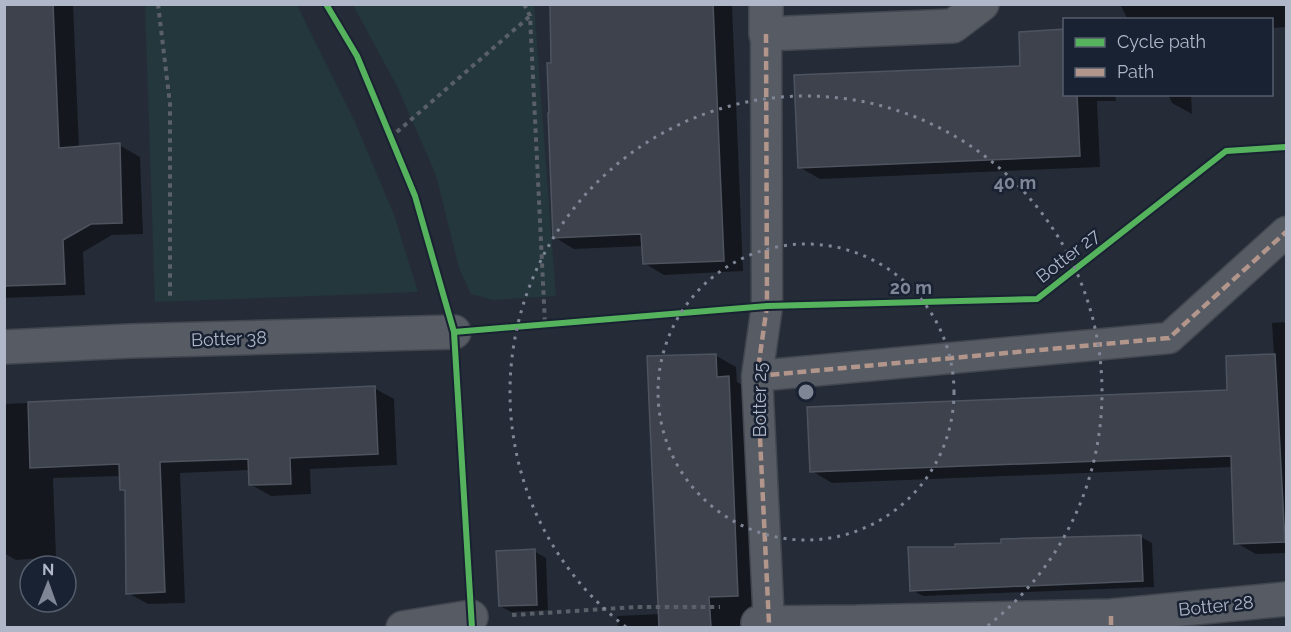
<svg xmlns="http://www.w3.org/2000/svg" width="1291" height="632" font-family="Raleway,sans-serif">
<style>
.green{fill:#23373d}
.shadow{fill:#0007}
.building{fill:#3e424d;stroke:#4e545f;stroke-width:1.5}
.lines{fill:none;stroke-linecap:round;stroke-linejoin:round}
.pedestrian-casing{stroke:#43474f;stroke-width:33}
.minor-casing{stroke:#43474f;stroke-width:36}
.path{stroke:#5a5f68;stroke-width:4;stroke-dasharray:4.5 4.5;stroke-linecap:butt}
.pedestrian{stroke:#565b64;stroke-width:30}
.minor{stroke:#565b64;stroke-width:33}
.quiet{stroke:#b2968c;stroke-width:4.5;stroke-dasharray:9 4.5;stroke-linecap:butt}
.cycleway-casing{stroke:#192232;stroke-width:10}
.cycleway{stroke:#56b35d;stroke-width:6}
.ring{fill:none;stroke:#7f8696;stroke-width:3;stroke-dasharray:3 6}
.labels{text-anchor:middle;stroke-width:5;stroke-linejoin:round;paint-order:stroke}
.street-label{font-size:18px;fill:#afb7c9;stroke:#192232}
.centre{fill:#7f8696;stroke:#192232;stroke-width:3}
.ring-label{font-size:18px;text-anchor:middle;font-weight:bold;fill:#7f8696;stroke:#192232;stroke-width:5;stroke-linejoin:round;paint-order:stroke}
</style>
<rect width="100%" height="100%" fill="#262c37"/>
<path class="green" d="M145,5H297L355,122L394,215L418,292L155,302Z
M353,5H534L556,296L493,300L471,294L459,268L436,175L397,86Z"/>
<path class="shadow" d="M4,4H73L79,148L119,145L140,157L143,234L112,235L83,252L85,295L4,298Z
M551,4H732L743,271L664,275L644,263L643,246L574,249L554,237Z
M1120,4H1286V27L1272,28V20H1128Z
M1064,94H1115L1116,101H1097L1100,167L820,179L799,167Z
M1168,94H1191L1192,114L1172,103Z
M1286,322V553L1256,554L1236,543L1233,467L832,483L812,471L1229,391L1274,356L1272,323Z
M715,355L736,367L737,382L749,389L759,607H753V628H618L617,616L660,614Z
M374,388L394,399L397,465L310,469L311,494L271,496L250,484V470L180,473L185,603L148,604L128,593L127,492L122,490L121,476L53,478L56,557L16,560L4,553V404Z
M1141,537L1152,543L1154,587L923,596L912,590L957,548Z
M534,551L546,558L548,610L511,612L500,606Z"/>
<path class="building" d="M4,4H53L59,148L120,143L122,223L91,224L63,240L65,284L4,286Z
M550,4H713L724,261L643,264L641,234L553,238L548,113H549L547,63H551Z
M1065,29V94H1077L1080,156L798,168L794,75L1020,66L1019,32Z
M716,354L717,377L729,376L738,596L709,597L711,627H659L647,356Z
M1275,354L1285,542L1234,544L1231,456L810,472L807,407L1227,390L1226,356Z
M375,386L378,454L290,458L291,484L249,485L248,459L160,462L165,592L126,594L125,490H120L119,464L30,468L28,402Z
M1141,535L1143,581L910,591L908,547H955V544L1001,543V539Z
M535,549L537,605L499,606L496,551Z"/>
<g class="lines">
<g class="pedestrian-casing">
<path id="pedestrian" d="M766,34L767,306L757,376L769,624
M757,376L1169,338L1286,232"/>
</g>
<g class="minor-casing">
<path id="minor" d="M766,4V34L953,26L982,4
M4,347L130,341L454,332
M403,628L471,617
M759,628L758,623L858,622
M858,628V622L1111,616L1286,599"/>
</g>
<path class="path" d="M158,4L170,104V298
M524,4L530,16L545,324
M390,138L530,16
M512,615L636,607H720"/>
<use href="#pedestrian" class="pedestrian"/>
<use href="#minor" class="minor"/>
<path class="quiet" d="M766,34L767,306L757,376L769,624
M757,376L1169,338L1286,232
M1111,616V628"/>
<g class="cycleway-casing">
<path id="cycleway" d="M326,4L357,56L415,196L454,332L472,628
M454,332L767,306L1037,299L1226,151L1286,147"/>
</g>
<use href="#cycleway" class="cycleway"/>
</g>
<g class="ring">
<circle cx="806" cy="392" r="148"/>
<path d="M626 627A296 296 0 1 1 986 627"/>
</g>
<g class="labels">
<g class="street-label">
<text transform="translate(1068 256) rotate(-38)" y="6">Botter 27</text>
<text transform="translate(229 339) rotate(-2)" y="6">Botter 38</text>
<text transform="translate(760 400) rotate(-90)" y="6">Botter 25</text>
<text transform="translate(1216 606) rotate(-6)" y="6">Botter 28</text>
</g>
</g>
<circle cx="806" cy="392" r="9" class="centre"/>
<g class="ring-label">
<text x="1015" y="189">40 m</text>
<text x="911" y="294">20 m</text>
</g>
<rect width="1291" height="632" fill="none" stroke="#afb7c9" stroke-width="12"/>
<rect x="1063" y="18" width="210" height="78" fill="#192232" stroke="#555e6e" stroke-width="1.5"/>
<rect x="1075" y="38" width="30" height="9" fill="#56b35d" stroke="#555e6e" stroke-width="1.5"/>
<text x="1117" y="48" font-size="18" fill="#afb7c9">Cycle path</text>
<rect x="1075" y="68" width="30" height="9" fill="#b2968c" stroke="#555e6e" stroke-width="1.5"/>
<text x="1117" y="78" font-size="18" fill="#afb7c9">Path</text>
<g transform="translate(48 584) rotate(1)"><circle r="28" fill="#192232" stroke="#555e6e" stroke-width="1.5"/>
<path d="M0-4.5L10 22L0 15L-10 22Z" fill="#7f8696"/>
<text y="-9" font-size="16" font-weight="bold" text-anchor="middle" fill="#afb7c9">N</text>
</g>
</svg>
